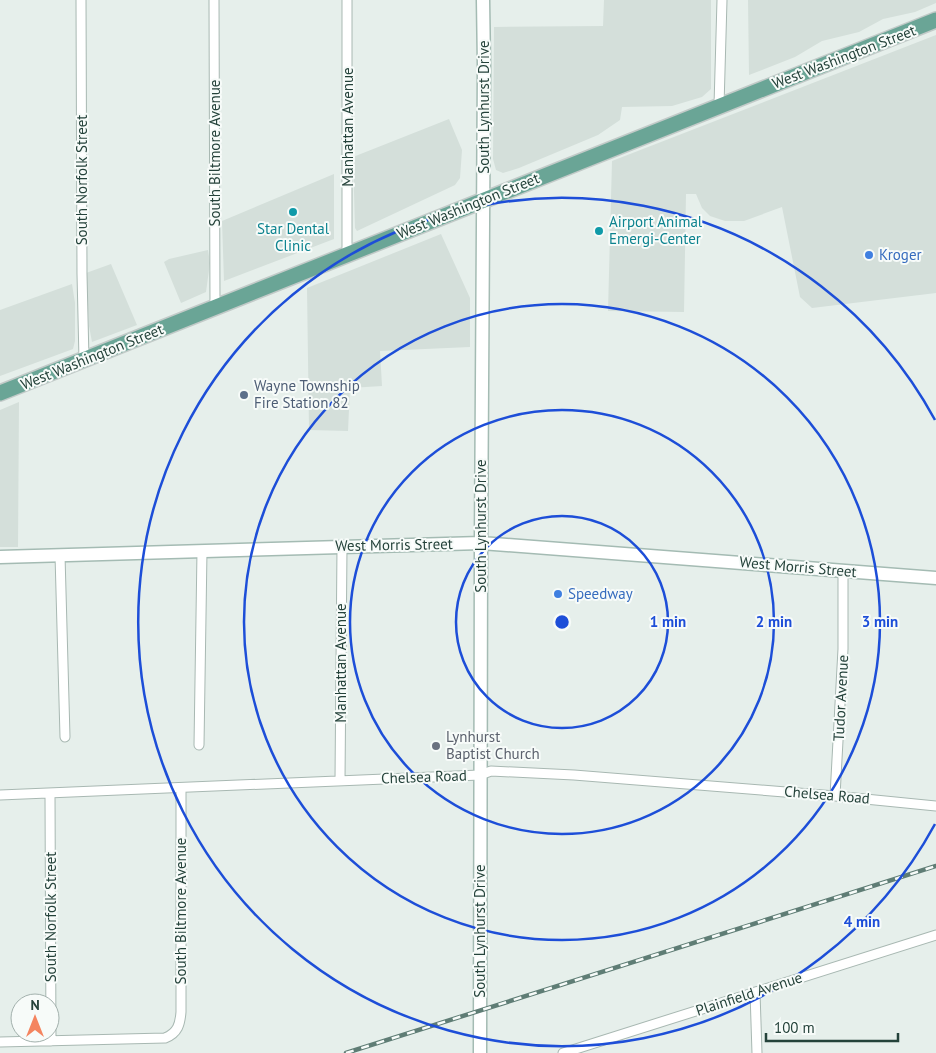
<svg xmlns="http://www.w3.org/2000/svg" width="936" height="1053" font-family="'PT Sans',sans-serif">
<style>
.built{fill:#d4dfda}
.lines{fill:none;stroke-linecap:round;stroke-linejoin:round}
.street-casing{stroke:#a8b8b2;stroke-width:11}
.secondary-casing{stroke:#a4bbb3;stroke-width:15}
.primary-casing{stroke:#c2cac8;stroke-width:18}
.street{stroke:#fff;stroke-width:9}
.secondary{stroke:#fff;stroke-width:12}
.primary{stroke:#6aa596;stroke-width:15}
.rail-casing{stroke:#5f7d75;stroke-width:4.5}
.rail{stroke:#f7fbf9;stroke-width:2.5;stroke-dasharray:8;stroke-linecap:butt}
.ring{fill:none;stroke:#1d4ed8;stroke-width:2.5}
.culture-dot{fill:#0f9aa8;stroke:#f7fbf9;stroke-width:2}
.shop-dot{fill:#3f7fe0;stroke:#f7fbf9;stroke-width:2}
.service-dot{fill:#5c6f8a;stroke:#f7fbf9;stroke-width:2}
.worship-dot{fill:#6b7280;stroke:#f7fbf9;stroke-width:2}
.labels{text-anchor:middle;stroke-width:4;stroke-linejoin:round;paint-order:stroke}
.street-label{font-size:15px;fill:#24423a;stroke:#f7fbf9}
.culture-label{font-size:15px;fill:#0d838f;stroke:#f7fbf9;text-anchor:start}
.shop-label{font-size:15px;fill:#366cbe;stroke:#f7fbf9;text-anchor:start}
.service-label{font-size:15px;fill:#4e5e75;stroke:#f7fbf9;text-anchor:start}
.worship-label{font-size:15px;fill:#5b616d;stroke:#f7fbf9;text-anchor:start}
.centre{fill:#1d4ed8;stroke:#f7fbf9;stroke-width:2.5}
.ring-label{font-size:15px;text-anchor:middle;font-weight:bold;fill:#1d4ed8;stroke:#f7fbf9;stroke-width:4;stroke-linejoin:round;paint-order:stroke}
</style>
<rect width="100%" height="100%" fill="#e6efeb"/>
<path class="built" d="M604,0H711V89L702,97L672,106L622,107L620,120L598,135L519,168L503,173L496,170L493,159L494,27L603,26Z
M748,0H936V3L915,12L883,19L859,32L822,41L795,57L749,75Z
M936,35V293L812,308L800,297L782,207L744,221H725L710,216L702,208L696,194H686L684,312L608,311L612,161Z
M449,119L462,150L460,178L455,185L357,231L355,228L353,157Z
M334,174V239L224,281L222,221Z
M441,234L470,298V347L380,351L382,386L350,388L348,431L309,430L307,288Z
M208,250L210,263L206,292L181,303L164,262L169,259Z
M111,264L137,325L92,342L89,326L86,273Z
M72,284L75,303V341L73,349L0,376V310Z
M19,402L18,547H0V410Z"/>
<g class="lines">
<g class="street-casing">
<path id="street" d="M81,0L82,274L84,360
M214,0L215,307
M719,106L722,0
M347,255V0
M60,555L65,737
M199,745L202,551
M340,780L342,547
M50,794L51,1041
M0,795L480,775L491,771L574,775L835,796L936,806
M835,796L843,649V571
M755,992L757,1053
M0,1042L165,1038C178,1033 180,1024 181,1012V788
M563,1053L936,935"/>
</g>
<g class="secondary-casing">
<path id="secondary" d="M0,557L481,543L936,578
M480,1053L481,543L484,66L483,0"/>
</g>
<g class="primary-casing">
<path id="primary" d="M0,393L936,20"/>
</g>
<use href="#street" class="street"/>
<use href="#secondary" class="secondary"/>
<use href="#primary" class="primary"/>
<g class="rail-casing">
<path id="rail" d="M346,1053L936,866"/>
</g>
<use href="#rail" class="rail"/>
</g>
<g class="ring">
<circle cx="562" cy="622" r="106"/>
<circle cx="562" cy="622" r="212"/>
<circle cx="562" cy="622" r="318"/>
<path d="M935 824A424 424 0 1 1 935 420"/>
</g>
<g class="culture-dot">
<circle cx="293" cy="212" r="5"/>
<circle cx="599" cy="231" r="5"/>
</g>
<g class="shop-dot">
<circle cx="869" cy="255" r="5"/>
<circle cx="558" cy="594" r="5"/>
</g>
<circle class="service-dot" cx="244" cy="395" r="5"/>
<circle class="worship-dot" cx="436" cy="746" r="5"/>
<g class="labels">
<g class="street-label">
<text transform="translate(844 57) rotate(-21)" y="5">West Washington Street</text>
<text transform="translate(484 107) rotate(-90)" y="5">South Lynhurst Drive</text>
<text transform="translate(348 127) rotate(-90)" y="5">Manhattan Avenue</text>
<text transform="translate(215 153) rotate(-90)" y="5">South Biltmore Avenue</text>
<text transform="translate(82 180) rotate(-90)" y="5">South Norfolk Street</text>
<text transform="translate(468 206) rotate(-22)" y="5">West Washington Street</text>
<text transform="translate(92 357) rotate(-22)" y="5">West Washington Street</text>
<text transform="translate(481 526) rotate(-90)" y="5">South Lynhurst Drive</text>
<text transform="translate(394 545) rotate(-1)" y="5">West Morris Street</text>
<text transform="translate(798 567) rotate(5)" y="5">West Morris Street</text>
<text transform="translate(341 663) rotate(-90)" y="5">Manhattan Avenue</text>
<text transform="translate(841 698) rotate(-87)" y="5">Tudor Avenue</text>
<text transform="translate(424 777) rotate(-2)" y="5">Chelsea Road</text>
<text transform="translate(827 795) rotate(5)" y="5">Chelsea Road</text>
<text transform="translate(181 911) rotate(-90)" y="5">South Biltmore Avenue</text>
<text transform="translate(51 917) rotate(-90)" y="5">South Norfolk Street</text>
<text transform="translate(480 931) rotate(-90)" y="5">South Lynhurst Drive</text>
<text transform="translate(749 994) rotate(-18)" y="5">Plainfield Avenue</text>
</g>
<g class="culture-label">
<text x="609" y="227">Airport Animal<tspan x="609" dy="17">Emergi-Center</tspan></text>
<text x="293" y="234" text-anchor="middle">Star Dental<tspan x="293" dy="17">Clinic</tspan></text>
</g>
<g class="shop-label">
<text x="879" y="260">Kroger</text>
<text x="568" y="599">Speedway</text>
</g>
<g class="service-label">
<text x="254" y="391">Wayne Township<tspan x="254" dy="17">Fire Station 82</tspan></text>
</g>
<g class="worship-label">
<text x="446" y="742">Lynhurst<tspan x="446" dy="17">Baptist Church</tspan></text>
</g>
</g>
<circle cx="562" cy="622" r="8" class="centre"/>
<g class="ring-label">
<text x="668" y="627">1 min</text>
<text x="774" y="627">2 min</text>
<text x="880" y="627">3 min</text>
<text x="862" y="927">4 min</text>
</g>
<g transform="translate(35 1018)"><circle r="24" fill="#f7fbf9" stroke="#a3b1ad"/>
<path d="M0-4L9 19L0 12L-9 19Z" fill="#f4845f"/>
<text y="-8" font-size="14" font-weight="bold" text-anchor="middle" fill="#24423a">N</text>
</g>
<path d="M766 1033v8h132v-8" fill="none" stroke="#24423a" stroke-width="2.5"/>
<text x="774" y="1033" font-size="15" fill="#24423a" stroke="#f7fbf9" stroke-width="4" paint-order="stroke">100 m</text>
</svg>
